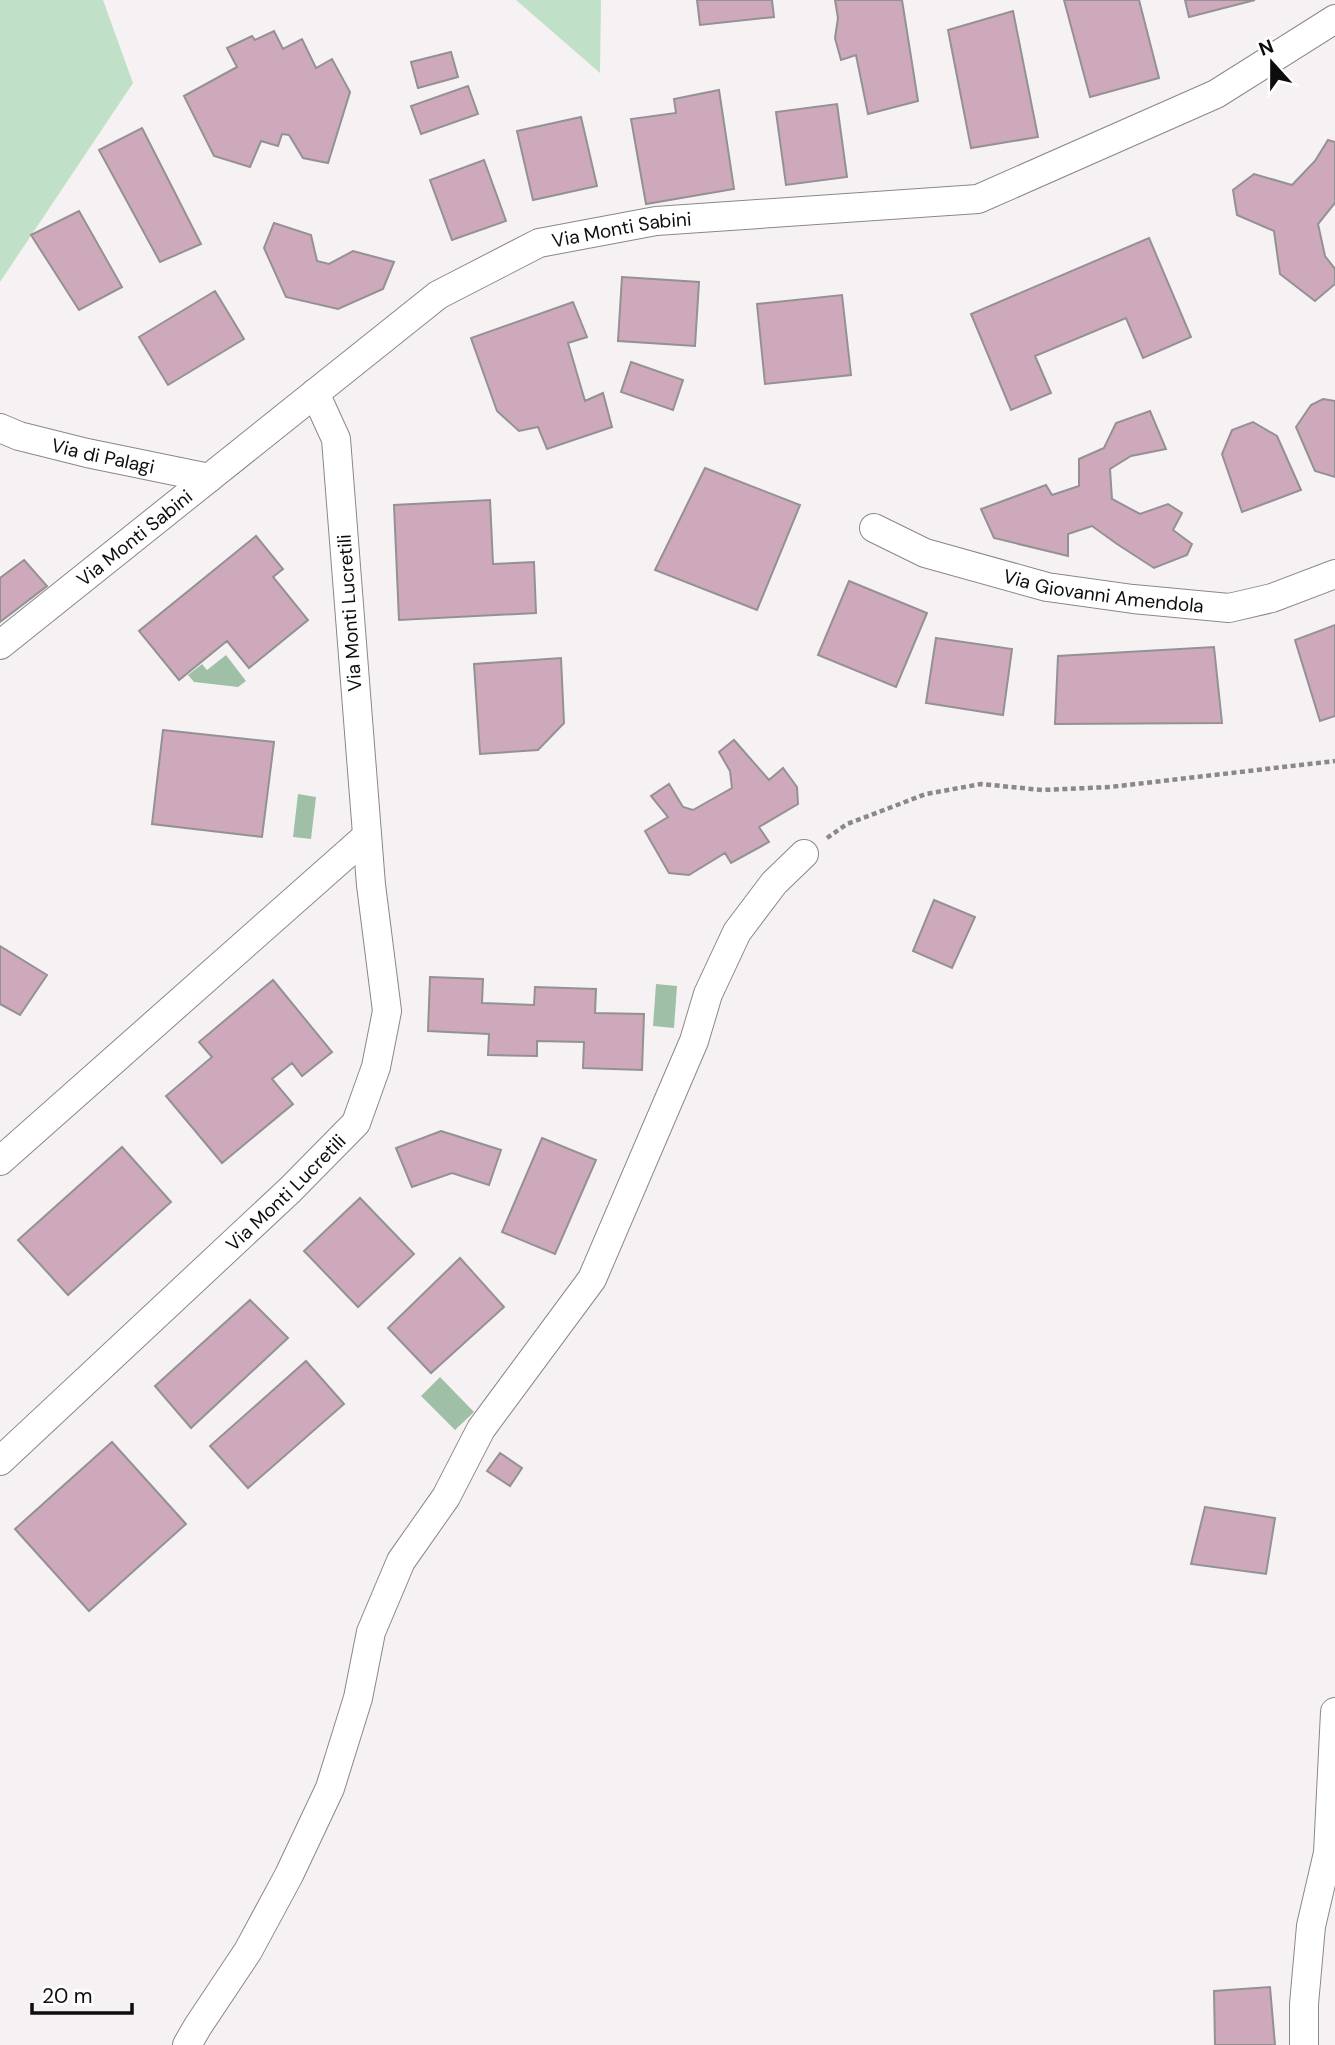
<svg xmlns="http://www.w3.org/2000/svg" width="1335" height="2045" font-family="'DM Sans',sans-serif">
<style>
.green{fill:#c0e0c8}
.water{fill:#9fc0a7}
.building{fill:#cea9bc;stroke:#949192;stroke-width:2}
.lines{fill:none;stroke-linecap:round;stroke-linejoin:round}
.minor-casing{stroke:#8b8789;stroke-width:30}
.path{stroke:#8a8889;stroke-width:4.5;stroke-dasharray:5 3.5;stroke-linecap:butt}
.minor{stroke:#fff;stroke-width:28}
.labels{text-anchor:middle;stroke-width:6;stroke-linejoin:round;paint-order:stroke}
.street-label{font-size:19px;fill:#0e0d0d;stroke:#fff}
</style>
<rect width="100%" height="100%" fill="#f6f2f4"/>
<path class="green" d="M0,0H103L133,83L0,282Z
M516,0H601L600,73Z"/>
<path class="water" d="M226,655L246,681L238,687L194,682L188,675L202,664L207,670Z
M298,794L316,797L311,839L293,837Z
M656,984L677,986L674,1028L653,1026Z
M440,1377L474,1412L455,1430L421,1396Z"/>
<path class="building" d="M697,0H772L774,17L700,25Z
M835,0H902L918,101L868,114L856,55L841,60L835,38L838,18Z
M1064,0H1139L1159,78L1090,97Z
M1185,0H1255L1189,17Z
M1013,11L1038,137L971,148L948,30Z
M274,31L283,49L302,39L316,68L332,59L350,92L328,163L303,158L289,135L282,134L278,146L261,141L250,167L214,156L184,96L237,67L227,48L252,36L255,40Z
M451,52L458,77L418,88L411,62Z
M468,86L478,114L421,134L411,106Z
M719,90L734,189L646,204L631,119L676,113L674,99Z
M837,104L847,177L786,185L776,112Z
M581,117L597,186L533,200L517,131Z
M142,128L201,244L160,262L99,150Z
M1328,140L1335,142V203L1318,224L1325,256L1335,269V284L1315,301L1280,274L1274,231L1237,215L1233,190L1254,174L1292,185L1315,161Z
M484,160L506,221L452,240L430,180Z
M79,211L122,287L79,310L31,235Z
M274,223L311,235L317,261L329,264L353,251L394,262L383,289L338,309L286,297L264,248Z
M1149,238L1191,337L1143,358L1126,318L1035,356L1051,393L1011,410L971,314Z
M622,277L699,282L695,346L618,341Z
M215,291L244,339L168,385L139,337Z
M842,295L851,375L765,384L757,304Z
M573,302L587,337L568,343L585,401L603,393L612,427L547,449L538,427L519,431L497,411L471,338Z
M631,362L683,380L673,410L621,392Z
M1323,399L1335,401V477L1315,471L1296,427L1311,405Z
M1150,411L1166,449L1131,456L1110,469L1112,499L1140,514L1168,504L1182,513L1173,530L1192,544L1187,555L1154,568L1117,544L1092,526L1068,534V556L994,538L981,509L1046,485L1052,495L1079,486V459L1104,448L1116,423Z
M1253,422L1277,436L1301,490L1242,512L1222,454L1232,430Z
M705,468L800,505L757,610L655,570Z
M490,500L493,564L534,562L536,613L399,620L394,505Z
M256,536L283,569L273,577L308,620L249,668L227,641L179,680L139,631Z
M24,560L47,586L0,622V578Z
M849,581L927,613L896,687L818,655Z
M1335,625V716L1320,721L1295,640Z
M936,638L1012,649L1003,715L926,703Z
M1214,647L1222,723L1055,724L1058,656Z
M561,658L564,723L538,750L480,754L474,664Z
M163,730L274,742L262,837L152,824Z
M734,740L769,780L783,768L797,787L798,804L759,827L769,842L731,863L725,853L689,875L669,873L645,831L668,817L651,796L669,784L683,807L693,810L732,788L730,771L719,752Z
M934,900L975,917L952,968L913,951Z
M0,946L47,975L20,1015L0,1004Z
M430,977L483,979L482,1003L534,1005L535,987L596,989L595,1013L644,1014L642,1070L583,1068L584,1042L537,1041V1056L488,1055L489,1034L428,1031Z
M273,980L332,1052L302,1076L292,1063L272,1079L293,1104L222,1163L166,1096L212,1057L199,1042Z
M441,1131L501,1150L489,1185L452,1173L412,1187L396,1148Z
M542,1138L596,1160L555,1254L502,1232Z
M122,1147L171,1202L68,1295L18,1240Z
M360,1198L414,1254L358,1307L304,1251Z
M460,1258L504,1307L431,1373L388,1328Z
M250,1300L288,1338L191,1428L155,1386Z
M306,1361L344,1404L248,1488L210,1446Z
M112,1442L186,1524L89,1611L15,1529Z
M500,1453L522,1468L510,1486L487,1471Z
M1205,1507L1275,1518L1266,1574L1191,1564Z
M1270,1987L1275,2045H1215L1214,1991Z"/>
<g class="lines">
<g class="minor-casing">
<g id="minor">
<path id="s1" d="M0,428L19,436L87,453L209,478"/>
<path id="s2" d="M874,528L925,553L1047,587L1133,599L1229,608L1272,598L1335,574"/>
<path id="s3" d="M0,645L438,295L539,243L656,221L978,199L1216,94L1335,19"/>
<path d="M0,1161L367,836"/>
<path id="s4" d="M0,1461L290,1190L356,1123L376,1067L387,1011L371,885L336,439L315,393"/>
<path d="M187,2045L198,2026L248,1951L289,1875L330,1788L358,1698L371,1632L401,1561L446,1497L481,1429L592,1279L694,1041L708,994L737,932L774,883L804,854"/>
<path d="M1304,2045V2004L1311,1926L1328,1853L1335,1712"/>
</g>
</g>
<path class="path" d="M827,838L847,824L926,794L981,784L1042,790L1110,787L1335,761"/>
<use href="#minor" class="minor"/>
</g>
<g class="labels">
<g class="street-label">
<text dy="7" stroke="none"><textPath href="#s3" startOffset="758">Via Monti Sabini</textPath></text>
<text dy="7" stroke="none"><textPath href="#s1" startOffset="107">Via di Palagi</textPath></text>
<text dy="7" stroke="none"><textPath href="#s3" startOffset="172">Via Monti Sabini</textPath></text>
<text dy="7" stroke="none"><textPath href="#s2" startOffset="240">Via Giovanni Amendola</textPath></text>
<text transform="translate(349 613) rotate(-94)" y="7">Via Monti Lucretili</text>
<text dy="7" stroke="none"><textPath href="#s4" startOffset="392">Via Monti Lucretili</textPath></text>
</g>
</g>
<g transform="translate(1272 63) rotate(339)" stroke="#ffffff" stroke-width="5" paint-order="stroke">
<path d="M0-5L12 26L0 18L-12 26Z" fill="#0e0d0d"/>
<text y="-10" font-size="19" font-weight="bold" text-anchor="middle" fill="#0e0d0d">N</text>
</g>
<path d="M32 2003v10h100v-10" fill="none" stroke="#0e0d0d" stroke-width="3.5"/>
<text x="42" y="2003" font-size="21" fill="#0e0d0d" stroke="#ffffff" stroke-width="5" paint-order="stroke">20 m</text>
</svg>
